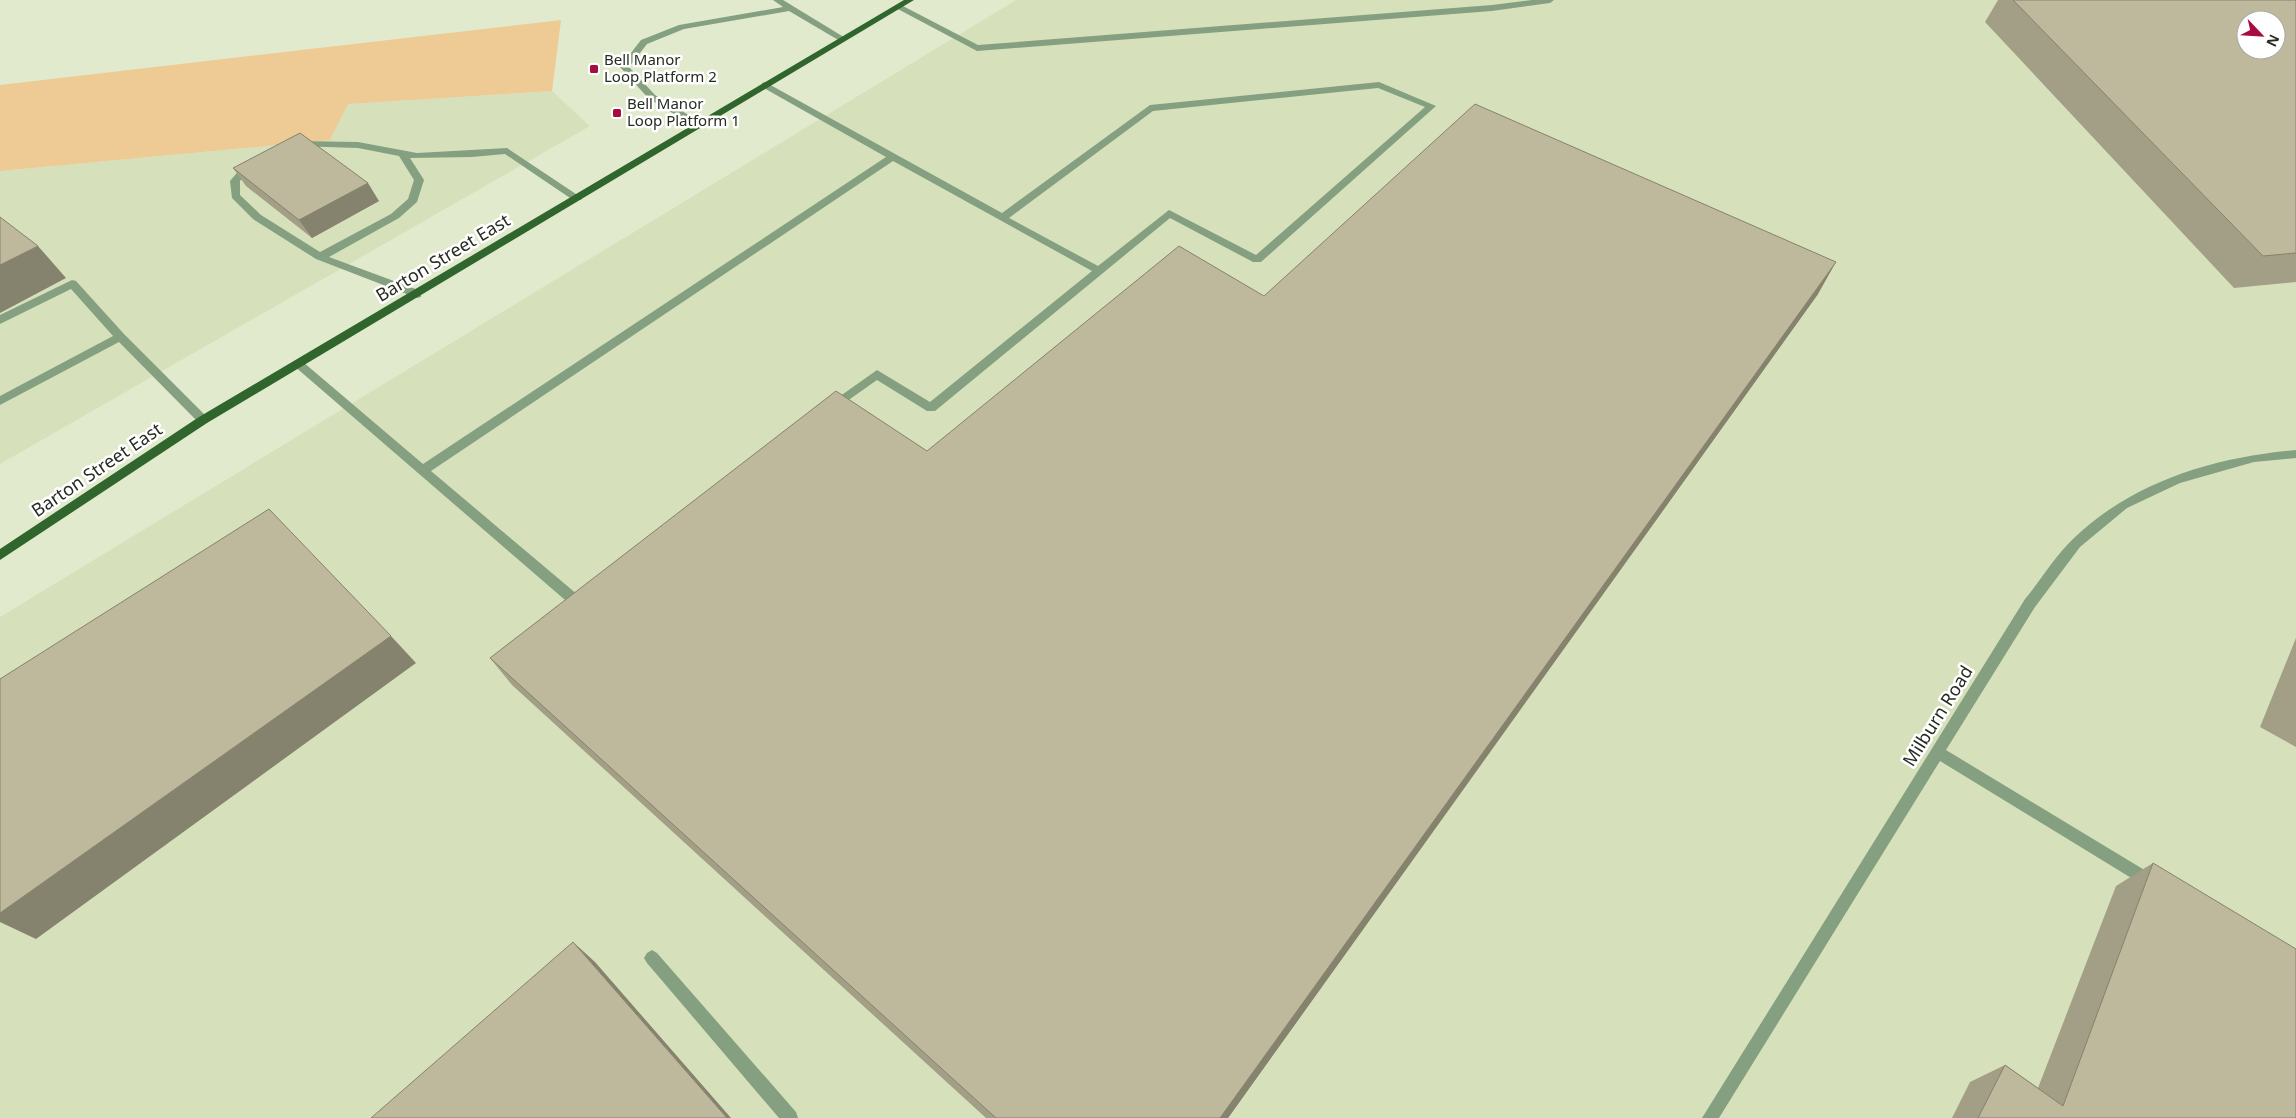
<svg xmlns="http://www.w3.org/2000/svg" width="2296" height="1118" font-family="'Noto Sans',sans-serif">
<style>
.built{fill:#d6e1bc;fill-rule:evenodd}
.green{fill:#eeca94}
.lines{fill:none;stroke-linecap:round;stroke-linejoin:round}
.minor{fill:#84a081;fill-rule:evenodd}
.major{fill:#30652d;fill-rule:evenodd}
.wall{fill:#a39f86}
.shaded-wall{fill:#85826d}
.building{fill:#beb99c;stroke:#85826d;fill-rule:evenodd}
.poi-dot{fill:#a60d3e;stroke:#fff;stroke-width:2}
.labels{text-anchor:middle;stroke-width:5;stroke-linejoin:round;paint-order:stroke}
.far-poi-label{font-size:15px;fill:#272b20;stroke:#fff;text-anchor:start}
.street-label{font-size:18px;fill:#272b20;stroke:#fff}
</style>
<rect width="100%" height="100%" fill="#e1eacc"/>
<path class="built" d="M1016,0H2296V1118H0V617ZM2246,20H2276V50H2246Z
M552,91L590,126L0,464V171L329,140L347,104Z"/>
<path class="green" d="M561,20L552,91L348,104L330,140L0,171V85Z"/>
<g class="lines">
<path class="minor" d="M773,0H783L847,39L840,41L789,11L684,29L647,44L629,67L655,95L702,123V127H696L649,99L620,67L641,40L679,25L783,7Z
M1532,0H1554L1550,3L1492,11L977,51L894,7L901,5L978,45L1492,5Z
M765,82L1002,213L1150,105L1379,82L1436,106L1261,262H1253L1170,218L935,411H927L877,380L833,411L829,410L827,407L829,404L877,370L930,402L1092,271L893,161L431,471L578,595L583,593L588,594L589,598L588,602L577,607L572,606L293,365L299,361L303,362L423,464L886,157L762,87V83ZM1378,88L1425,107L1256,255L1169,210L1098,266L1009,218L1153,111Z
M298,141L358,142L417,153L507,148L582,198L581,200H573L505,154L472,157L410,158L424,180L417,202L399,218L329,257L421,291V297L417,298L316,259L253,219L232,198L230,181L247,161H253L255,163L240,181V195L261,215L320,252L391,214L408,199L414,180L399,156L358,148L295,146L293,144Z
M72,280L76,281L124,334L207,417L209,420L207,423H199L119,342L0,405V396L113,336L71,289L0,324V315Z
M2296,450V458L2254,462L2180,483L2127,508L2080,547L2035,607L1946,750L2156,877L2158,882L2156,887L2151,889L2146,887L1940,761L1719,1118H1702L2025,599C2041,580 2055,556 2073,539C2133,481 2215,457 2296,450Z
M652,950L657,953L796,1112L798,1118H779L647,963L644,958L647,953Z"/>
<path class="major" d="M904,0H914L207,423L0,560V549L199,417Z"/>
</g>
<path class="wall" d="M1998,0H2296V282L2234,288L1985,22Z
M233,168L379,201L312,238L246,186Z
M1818,294L1228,1118H986L512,685L490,658L927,451L1264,296Z
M2296,638V747L2260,727Z
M2153,863L2296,1118H1952L1970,1082L2005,1065L2038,1088L2116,886Z"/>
<path class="shaded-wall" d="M368,183L379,201L312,238L299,220Z
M38,246L66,278L0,313V265Z
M1836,262L1818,294L1228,1118H1220Z
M391,636L416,663L36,939L0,922V913Z
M573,942L595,962L731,1118H727Z"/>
<path class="building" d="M2013,0H2296V253L2263,256ZM2246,20H2276V50H2246Z
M1475,104L1836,262L1220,1118H996L490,658L836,391L927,451L1179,246L1264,296Z
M300,133L368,183L299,220L233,168Z
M0,217L38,246L0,265Z
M269,509L391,636L0,913V679Z
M2153,863L2296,949V1118H1978L2005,1065L2063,1106Z
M573,942L727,1118H371Z"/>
<g class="poi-dot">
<rect x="589" y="64" width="10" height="10" rx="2.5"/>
<rect x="612" y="108" width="10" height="10" rx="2.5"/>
</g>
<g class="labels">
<g class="far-poi-label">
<text x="604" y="65">Bell Manor<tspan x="604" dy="17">Loop Platform 2</tspan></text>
<text x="627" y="109">Bell Manor<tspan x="627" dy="17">Loop Platform 1</tspan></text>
</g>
<g class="street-label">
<text transform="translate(443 258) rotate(-31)" y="6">Barton Street East</text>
<text transform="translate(97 470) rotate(-34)" y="6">Barton Street East</text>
<text transform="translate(1938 716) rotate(-58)" y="6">Milburn Road</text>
</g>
</g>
<g transform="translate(2261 35) rotate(115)"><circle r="24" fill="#ffffff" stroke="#a9aaa6"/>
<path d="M0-4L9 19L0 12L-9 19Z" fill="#a60d3e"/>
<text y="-8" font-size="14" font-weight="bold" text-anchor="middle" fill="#272b20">N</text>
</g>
</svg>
